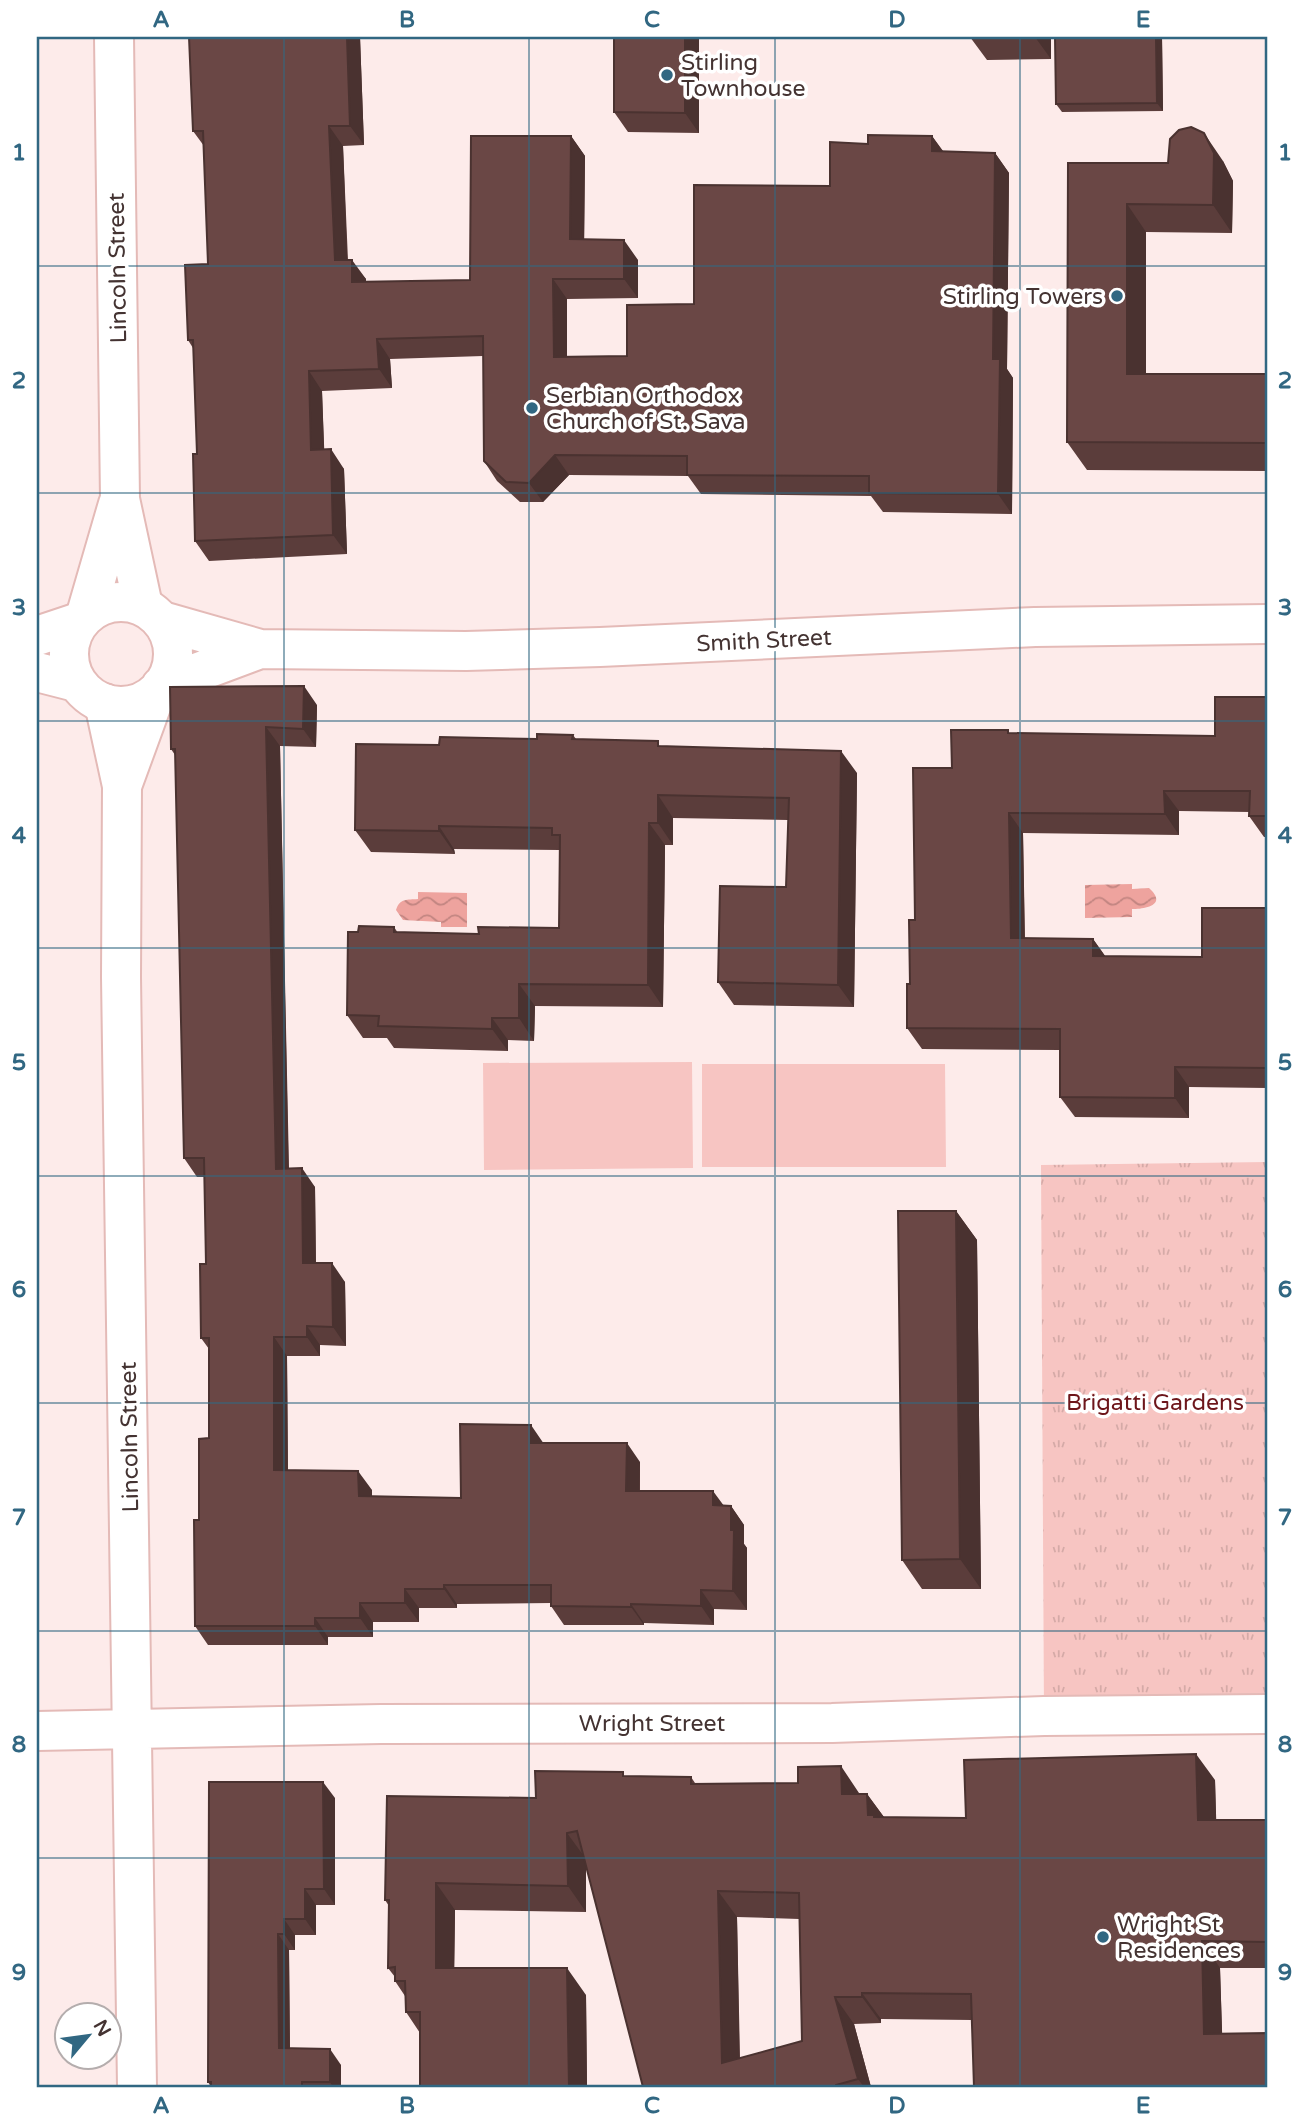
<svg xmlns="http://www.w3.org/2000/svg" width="1304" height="2124" font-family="'Varela Round',sans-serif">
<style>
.grass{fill:url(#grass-tufts)}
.pitch{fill:#f7c5c2}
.water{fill:url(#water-waves)}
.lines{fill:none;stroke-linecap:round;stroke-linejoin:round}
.street-casing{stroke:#e4bab7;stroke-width:42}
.secondary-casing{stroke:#e4bab7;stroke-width:42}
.street{stroke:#fff;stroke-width:38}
.secondary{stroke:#fff;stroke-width:38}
.wall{fill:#5b3d3b;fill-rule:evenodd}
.shaded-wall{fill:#4a3230}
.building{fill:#6a4745;stroke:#4a3230;stroke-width:2;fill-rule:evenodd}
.grid{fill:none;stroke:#316782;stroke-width:2;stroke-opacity:0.55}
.poi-dot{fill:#316782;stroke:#fff;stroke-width:2.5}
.labels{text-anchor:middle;stroke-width:7;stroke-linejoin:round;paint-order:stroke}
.poi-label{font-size:23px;fill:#443332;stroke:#fff;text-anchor:start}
.street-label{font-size:23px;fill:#443332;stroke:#fff}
.park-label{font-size:23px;fill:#6d161b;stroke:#fff}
.neatline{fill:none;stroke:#316782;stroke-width:2.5}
.grid-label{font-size:23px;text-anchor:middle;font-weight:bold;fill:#316782}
</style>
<defs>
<pattern id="grass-tufts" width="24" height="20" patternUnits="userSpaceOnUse" patternTransform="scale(1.75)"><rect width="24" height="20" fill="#f7c5c2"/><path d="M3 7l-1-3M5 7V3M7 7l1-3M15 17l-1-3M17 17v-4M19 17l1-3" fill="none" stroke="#d5aaa7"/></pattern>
<pattern id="water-waves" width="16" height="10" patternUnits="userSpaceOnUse" patternTransform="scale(1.75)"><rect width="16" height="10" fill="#eea39e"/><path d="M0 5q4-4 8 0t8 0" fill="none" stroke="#c28581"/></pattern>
</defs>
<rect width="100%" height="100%" fill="#fdebea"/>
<path class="grass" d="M1267,1162V1714L1044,1716L1041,1165Z"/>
<path class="pitch" d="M692,1062L693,1168L484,1170L483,1063Z
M702,1064H945L946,1167H702Z"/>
<path class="water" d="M1132,884V889L1149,888C1168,905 1145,909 1132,909V917L1085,918V885Z
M418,892L467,893V927H441V922L403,920L396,910C400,898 407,900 418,899Z"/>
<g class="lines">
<g class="street-casing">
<path id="street" d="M114,37L120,499L143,606
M86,614L118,504
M104,703L122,786L121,977L137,2087
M122,786L156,693
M37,1731L381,1724L832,1723L1044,1716L1267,1714"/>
</g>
<g class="secondary-casing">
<path id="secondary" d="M69 654a52 52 0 1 1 104 0a52 52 0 1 1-104 0Z
M162,621L260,649L466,651L600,647L1035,627L1267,624
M37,636L79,622
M37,672L76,682
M161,686L260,649"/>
</g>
<use href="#street" class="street"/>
<use href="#secondary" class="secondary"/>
</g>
<path class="wall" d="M189,37H360L364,145L343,146L348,260L366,279V282L470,280L571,136L585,156L584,239L638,260V298L567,299V357L627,356L694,304L830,186L868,144L932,136L943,152L995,153L1009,173L1007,369L1013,378L1012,514L883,512L871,496L701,494L688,476L569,475L543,502H520L497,481L484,461L483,356L390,359L392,388L322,391L324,450L344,469L347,554L209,561L195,541L197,454L193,348L188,340L208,264L204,146L193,131Z
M614,37H699V133L628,132L614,112Z
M970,37H1051V59L987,60Z
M1162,37L1163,111L1062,112L1056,104Z
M1223,161L1233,181L1232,233L1146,232V374H1267V471L1087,470L1067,442L1068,163H1168Z
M1267,697V837H1264L1249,816L1250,812L1179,811V835L1023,833L1025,939H1093L1105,956L1202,957L1267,908V1088L1189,1087V1118L1075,1117L1060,1097V1050L922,1049L907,1028L915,920L952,768L1010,733L1215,736Z
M317,705L316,747L280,746L289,1168L315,1187L316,1263L345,1282L346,1346L320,1345V1356H287L288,1471L372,1490V1496L461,1498L543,1443L640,1462V1491L723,1505L731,1506L744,1525V1544L747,1548V1610L714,1609V1625L644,1623V1625H564L551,1606V1603L457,1604V1608H419V1622H373V1637H328V1645H208L195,1626L199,1520L209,1438V1349L201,1338L206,1264L204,1177H197L184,1158L175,755L171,749Z
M573,735L576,739L662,746L857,773L854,1007L734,1005L718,982L786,887L788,820L673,818V845H665L663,1007L535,1006L534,1041L508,1040V1051L394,1048L387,1038H363L347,1015L358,932L394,927L398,933L479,934L559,928L560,850L454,849L455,854L371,852L355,830L439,745L537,739Z
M956,1211L977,1240L981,1589H922L902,1560Z
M625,1776L691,1777L695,1783L867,1794L884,1817L966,1818L1215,1780L1216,1820H1267V1968H1220L1222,2033L1267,2087L972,2020L881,2019V2023L854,2024L871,2087H643L586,1865V1912L455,1910L454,1968L586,1995L587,2087H420V2033L406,2012L405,1996L395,1981V1977L388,1968L389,1906L385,1900L536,1798ZM737,1917L799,1919L802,2041L740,2058Z
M335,1798V1905H316V1935H295V1950H289L290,2048L341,2065V2087H211L208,2082Z"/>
<path class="shaded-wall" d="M347,37H360L364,145L350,126Z
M685,37H699V133L685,113Z
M1035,37H1051V59Z
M1156,37H1162L1163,111L1157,103Z
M329,126L343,146L348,280L335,260Z
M1204,133L1223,161L1233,181L1232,233L1213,205Z
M571,136L585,156L584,259L570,239Z
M932,136L946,155L932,151Z
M995,153L1009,173L1007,369L1013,378L1012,514L998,494L993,359Z
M1127,204L1146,232V401L1127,374Z
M624,240L638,260V298L624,279Z
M352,260L366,279V301L352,282Z
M553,279L567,299V377L554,357Z
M377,339L390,359L392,388L379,369Z
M309,371L322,391L325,470L311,450Z
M331,449L344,469L347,554L333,535Z
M555,455L569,475L543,502L529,483Z
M304,686L317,705L316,747L303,729Z
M266,727L280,746L289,1188L276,1169Z
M841,751L857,773L854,1007L838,985Z
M1164,791L1179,811V835L1165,814Z
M658,795L673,818V845L658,823Z
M1009,813L1023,833L1025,959L1011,938Z
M649,823L665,845L663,1007L648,985Z
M439,826L454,849L455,854L439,831Z
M1093,939L1108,960L1093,956Z
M519,984L535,1006L534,1041L519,1018Z
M492,1018L508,1040V1051L492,1029Z
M1175,1067L1189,1087V1118L1175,1098Z
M302,1168L315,1187L316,1282L303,1263Z
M956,1211L977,1240L981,1589L960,1559Z
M332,1263L345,1282L346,1346L333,1327Z
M307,1326L320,1345V1356L307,1337Z
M274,1337L287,1356L288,1489L274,1470Z
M531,1425L544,1444L531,1443Z
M627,1443L640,1462L639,1510L626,1491Z
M358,1471L372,1490V1515L359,1496Z
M713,1491L727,1510L713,1505Z
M731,1506L744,1525V1544L747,1548V1610L733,1591L731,1530Z
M444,1585L457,1604V1608L444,1589Z
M405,1589L419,1608V1622L405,1603Z
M701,1590L714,1609V1625L701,1606Z
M360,1603L373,1622V1637L360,1618Z
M631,1604L644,1623V1625L631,1607Z
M315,1618L328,1637V1645L315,1626Z
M1196,1754L1215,1780L1217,1846L1198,1820Z
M841,1766L859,1793L860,1820L842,1794Z
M323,1782L335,1798V1905L324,1889Z
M867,1794L886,1820L868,1815Z
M567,1833L586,1859V1912L568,1886Z
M436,1883L455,1910L454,1994L436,1968Z
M305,1889L316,1905V1935L305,1919Z
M718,1891L737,1917L740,2087L722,2063Z
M284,1919L295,1935V1950L284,1934Z
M278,1934L289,1950L290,2064L279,2048Z
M1202,1941L1220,1968L1223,2060L1204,2034Z
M567,1968L586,1995L587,2087H569Z
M862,1993L881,2019V2023L862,1997Z
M835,1997L854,2024L871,2087H864L858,2079Z
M330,2049L341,2065V2087H333L330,2082Z"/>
<path class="building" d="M189,37H347L350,126H329L335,260H352V282L470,280L471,136H571L570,239L624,240V279H553L554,357L627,356V305L694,304V185L830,186V142L868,144V135L932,136V151L995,153L993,359H1000L998,494L869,493V476L687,475V456L555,455L529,483L506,482L484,461L483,336L377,339L379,369L309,371L311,450L331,449L333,535L195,541L193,454H197L193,340H188L185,265L208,264L203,131H193Z
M614,37H685V113L614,112Z
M1055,37H1156L1157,103L1056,104Z
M1191,127L1204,133L1214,153L1213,205L1127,204V374H1267V443L1067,442L1068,163H1168L1170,139L1179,130Z
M304,686L303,729L266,727L276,1169L302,1168L303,1263H332L333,1327L307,1326V1337H274V1470L358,1471L359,1496L461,1498L460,1424L531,1425V1443H627L626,1491H713V1505L731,1506V1530H734L733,1591L701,1590V1606L631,1604V1607L551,1606V1585H444V1589H405V1603H360V1618H315V1626H195L194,1520H199V1439L209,1438V1338H201L200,1264H206L204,1158H184L175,749H171L170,687Z
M1215,697H1267V816H1249L1250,791H1164L1165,814L1009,813L1011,938L1093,939V956L1202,957V908H1267V1068L1175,1067V1098L1060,1097V1029L907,1028V984H910L909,920H915L913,768H952L951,730H1008V733L1215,736Z
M537,734L573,735L572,739L658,741V746L841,751L838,985L718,982L720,886L786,887L789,798L658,795V823H649L648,985L519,984V1018H492V1029L378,1026L379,1016L347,1015L348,932H358L359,926L394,927V932L479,934L478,927L559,928L560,835H552V828L439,826V831L355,830L356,744L439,745L440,737L537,739Z
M898,1211H956L960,1559L902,1560Z
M1196,1754L1198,1820H1267V1942L1202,1941L1204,2034L1267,2033V2087H974L971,1994L862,1993V1997H835L858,2079L836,2085V2087H643L577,1831L567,1833L568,1886L436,1883V1968H567L569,2087H420V2012H406L405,1981H395V1967L388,1968L389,1900H385L387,1796L536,1798L535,1771L623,1772V1776L691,1777V1784L798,1783V1767L841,1766L842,1794H867L868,1815H874V1817L966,1818L964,1760ZM718,1891L799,1893L802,2041L722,2063Z
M209,1782H323L324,1889H305V1919H284V1934H278L279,2048L330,2049V2082H302V2087H211V2082H208Z"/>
<path class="grid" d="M284,37V2087M529,37V2087M775,37V2087M1020,37V2087M37,266H1267M37,493H1267M37,721H1267M37,948H1267M37,1176H1267M37,1403H1267M37,1631H1267M37,1858H1267"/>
<g class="poi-dot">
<circle cx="667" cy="75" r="7"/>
<circle cx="1117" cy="296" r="7"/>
<circle cx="532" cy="408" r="7"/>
<circle cx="1103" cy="1937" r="7"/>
</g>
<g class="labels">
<g class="poi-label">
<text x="681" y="70">Stirling<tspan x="681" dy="26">Townhouse</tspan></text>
<text x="1103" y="304" text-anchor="end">Stirling Towers</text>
<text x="546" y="403">Serbian Orthodox<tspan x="546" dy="26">Church of St. Sava</tspan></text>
<text x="1117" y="1932">Wright St<tspan x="1117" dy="26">Residences</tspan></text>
</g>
<g class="street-label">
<text transform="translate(117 268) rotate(-91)" y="8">Lincoln Street</text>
<text transform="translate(764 640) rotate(-3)" y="8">Smith Street</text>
<text transform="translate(129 1437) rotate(-91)" y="8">Lincoln Street</text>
<text x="652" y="1731">Wright Street</text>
</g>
<g class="park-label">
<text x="1155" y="1410">Brigatti Gardens</text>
</g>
</g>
<rect width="1304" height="2124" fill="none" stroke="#ffffff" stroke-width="77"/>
<g transform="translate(88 2036) rotate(61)"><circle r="33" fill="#ffffff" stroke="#b4adad" stroke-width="2"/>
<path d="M0-5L12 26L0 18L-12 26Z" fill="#316782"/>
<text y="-10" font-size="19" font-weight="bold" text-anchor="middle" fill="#443332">N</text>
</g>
<rect x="38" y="38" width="1228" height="2048" class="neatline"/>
<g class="grid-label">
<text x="161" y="27">A</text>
<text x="407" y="27">B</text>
<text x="652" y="27">C</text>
<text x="897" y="27">D</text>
<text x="1143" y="27">E</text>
<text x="19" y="160">1</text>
<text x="1285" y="160">1</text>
<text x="19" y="388">2</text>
<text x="1285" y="388">2</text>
<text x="19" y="615">3</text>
<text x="1285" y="615">3</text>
<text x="19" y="843">4</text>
<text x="1285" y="843">4</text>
<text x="19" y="1070">5</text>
<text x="1285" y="1070">5</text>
<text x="19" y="1297">6</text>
<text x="1285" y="1297">6</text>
<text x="19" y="1525">7</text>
<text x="1285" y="1525">7</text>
<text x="19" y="1752">8</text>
<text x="1285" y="1752">8</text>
<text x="19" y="1980">9</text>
<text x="1285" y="1980">9</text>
<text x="161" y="2113">A</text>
<text x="407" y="2113">B</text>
<text x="652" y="2113">C</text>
<text x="897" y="2113">D</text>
<text x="1143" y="2113">E</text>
</g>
</svg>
